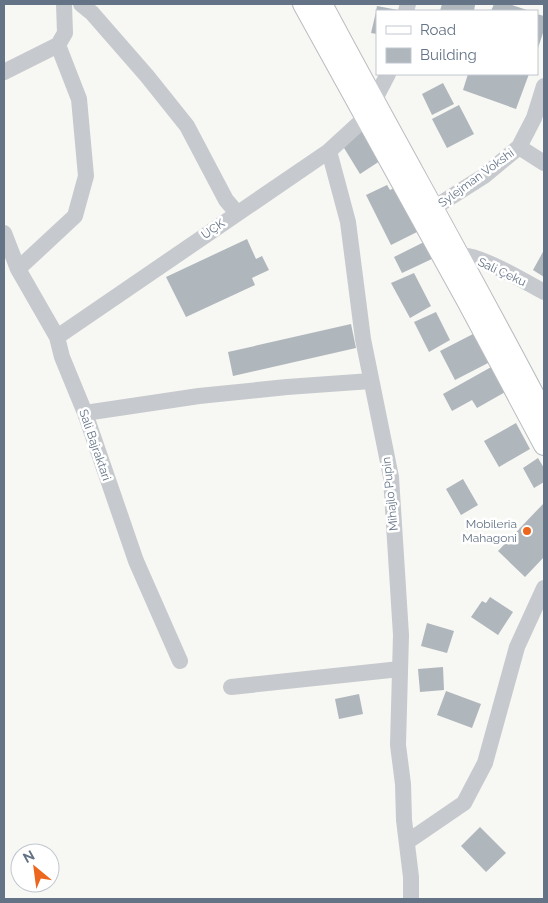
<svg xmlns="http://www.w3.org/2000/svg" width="548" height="903" font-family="Raleway,sans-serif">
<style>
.building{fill:#afb6bc}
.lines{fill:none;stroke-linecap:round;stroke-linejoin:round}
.major-casing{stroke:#b9bcc0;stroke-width:22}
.minor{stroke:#c6c9cd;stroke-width:16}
.major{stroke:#fff;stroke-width:20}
.poi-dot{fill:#ed661e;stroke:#fff;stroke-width:2}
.labels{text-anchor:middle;stroke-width:5;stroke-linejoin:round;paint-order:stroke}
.street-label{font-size:12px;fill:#647386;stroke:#fff}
.poi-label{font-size:12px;fill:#647386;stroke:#fff;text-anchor:end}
</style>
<rect width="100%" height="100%" fill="#f7f7f3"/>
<path class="building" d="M442,4H468L475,5L474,11H440Z
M494,4H509L530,11H491Z
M377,6L398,10V11H376Z
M376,12H377V34L371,33Z
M537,14L544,16V30L537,51Z
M468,74H529L516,109L463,90Z
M443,83L454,104L432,115L422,94Z
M459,105L474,134L447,148L432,119Z
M364,129L383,159L360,174L341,143Z
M387,185L390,190L398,186L421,230L391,245L366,195Z
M247,239L256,259L262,256L269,270L252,278L255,285L186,317L166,277Z
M426,241L434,258L402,273L394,257Z
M544,250V277L533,270Z
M414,273L431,306L410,318L391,283Z
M436,312L450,340L429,352L414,322Z
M351,324L356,348L233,376L228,352Z
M475,333L490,362L455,380L440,351Z
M493,366L507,391L477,408L472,400L452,411L443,394Z
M516,423L530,449L499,467L484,441Z
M538,458L544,468V482L534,488L523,468Z
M463,479L478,505L461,515L446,489Z
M544,503V557L525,577L498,551Z
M490,597L513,612L498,635L471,617L482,601L486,603Z
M427,623L454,631L447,653L421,646Z
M443,667L444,690L420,692L418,669Z
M446,691L481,704L472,728L437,715Z
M359,694L363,714L339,719L335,699Z
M480,827L506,853L486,872L461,846Z"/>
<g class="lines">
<g class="major-casing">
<path id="major" d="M303,4L467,301L544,445
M322,4C395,141 472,276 544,414"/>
</g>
<path class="minor" d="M81,4L92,13L147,76L187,126L226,200L237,213
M406,11L408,4
M4,72L58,45L65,33L64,4
M519,147L544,163
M329,151L348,222L363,339L391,477L401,635L398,745L403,784L404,820L411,877V899
M424,214L484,176L519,147L534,118L544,86
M4,233L18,269L57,337L62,357L85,413L136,561L180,661
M451,259C453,258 455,256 458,256C475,251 527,283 544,292
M18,269L75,216L86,176L79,99L58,45
M57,337L329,151L365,118L388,74
M85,413L199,396L287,387L371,381
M231,687L400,669
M407,842L464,803L485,763L517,647L544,588"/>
<use href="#major" class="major"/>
</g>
<circle class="poi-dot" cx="527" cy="531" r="5"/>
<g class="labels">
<g class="street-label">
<text transform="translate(476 178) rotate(-36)" y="4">Sylejman Vokshi</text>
<text transform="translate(213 229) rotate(-35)" y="4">UÇK</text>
<text transform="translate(502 272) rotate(25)" y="4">Sali Çeku</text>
<text transform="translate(95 445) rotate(71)" y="4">Sali Bajraktari</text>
<text transform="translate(390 494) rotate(-96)" y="4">Mihajlo Pupin</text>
</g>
<g class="poi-label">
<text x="517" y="528">Mobileria<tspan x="517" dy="14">Mahagoni</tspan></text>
</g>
</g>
<rect width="548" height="903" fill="none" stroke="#647386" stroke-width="10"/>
<rect x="376" y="10" width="162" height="65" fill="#ffffff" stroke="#c1c7cf"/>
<rect x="386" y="26" width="25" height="8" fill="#ffffff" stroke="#c1c7cf"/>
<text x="420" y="35" font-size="15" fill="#647386">Road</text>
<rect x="386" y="48" width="25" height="15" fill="#afb6bc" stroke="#c1c7cf"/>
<text x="420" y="60" font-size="15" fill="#647386">Building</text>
<g transform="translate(35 868) rotate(331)"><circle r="24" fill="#ffffff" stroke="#c1c7cf"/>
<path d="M0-4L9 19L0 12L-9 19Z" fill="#ed661e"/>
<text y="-8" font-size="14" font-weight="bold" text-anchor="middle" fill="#647386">N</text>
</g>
</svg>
